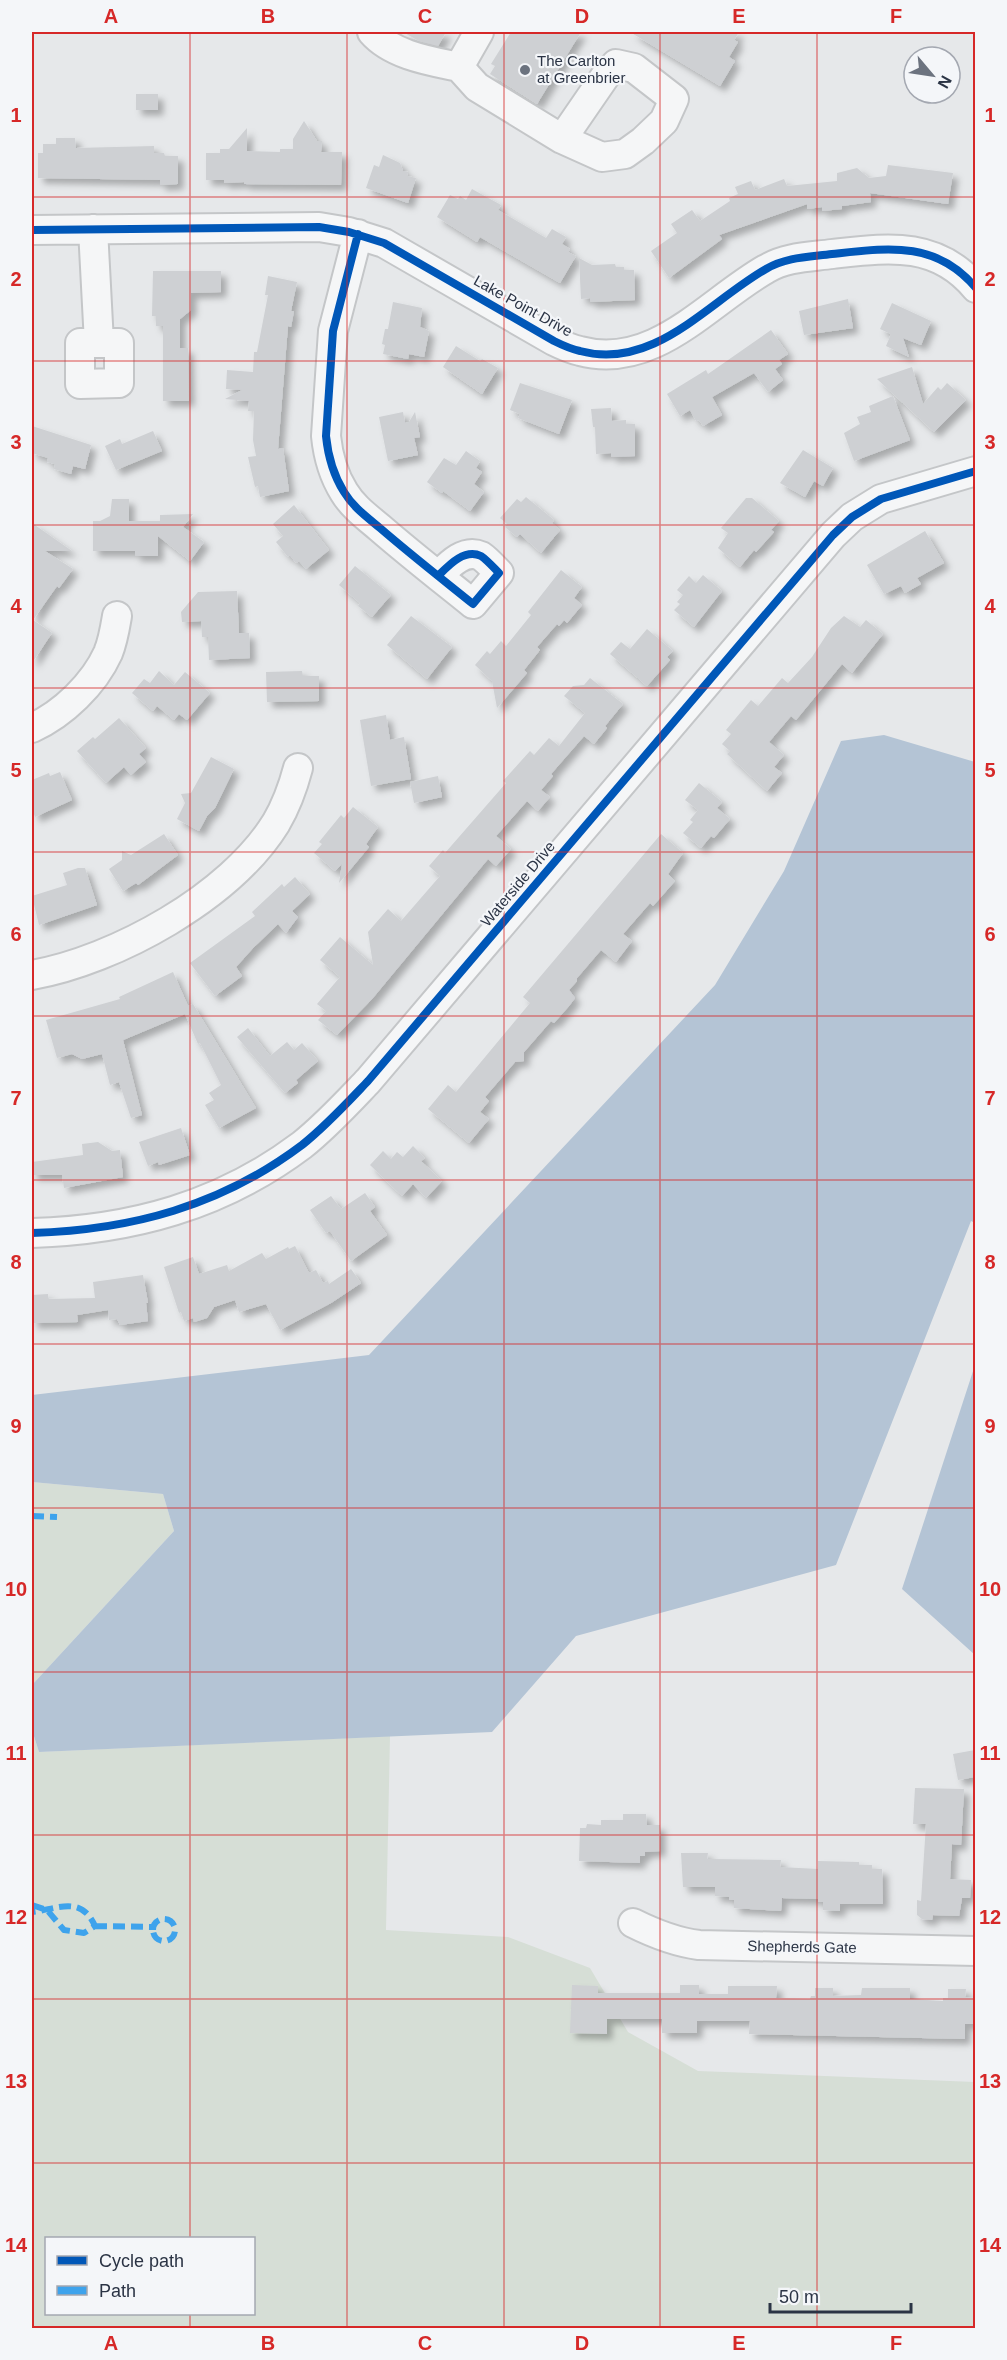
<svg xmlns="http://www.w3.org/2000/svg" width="1007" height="2360" font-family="Helvetica,sans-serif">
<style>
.green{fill:#d6ded6;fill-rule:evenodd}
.water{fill:#b4c4d5}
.building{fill:#ced0d3;filter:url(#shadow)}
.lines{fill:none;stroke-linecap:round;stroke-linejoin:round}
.minor-casing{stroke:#c4c6c8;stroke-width:32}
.minor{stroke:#f5f6f7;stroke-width:28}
.quiet{stroke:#3ea3ec;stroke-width:6;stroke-dasharray:12 6;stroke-linecap:butt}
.cycleway-casing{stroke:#f4f6f9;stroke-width:11}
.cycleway{stroke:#0057b8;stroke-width:8}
.grid{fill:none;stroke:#d62828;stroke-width:1.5;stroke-opacity:0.55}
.poi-dot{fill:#6c737f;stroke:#f4f6f9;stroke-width:2}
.labels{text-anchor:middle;stroke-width:4.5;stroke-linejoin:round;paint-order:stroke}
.poi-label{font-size:15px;fill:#2b3445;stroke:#f4f6f9;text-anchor:start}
.street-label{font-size:15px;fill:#2b3445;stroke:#f4f6f9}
.neatline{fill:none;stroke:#d62828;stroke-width:2}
.grid-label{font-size:20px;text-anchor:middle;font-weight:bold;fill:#d62828}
</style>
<defs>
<filter id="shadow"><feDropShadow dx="5.5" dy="5.5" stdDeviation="3" flood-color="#0004"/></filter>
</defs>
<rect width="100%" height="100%" fill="#e6e8ea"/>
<path class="green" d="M32,1482L163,1494L174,1531L32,1685Z
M32,1730L39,1752L390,1736L386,1930L508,1937L590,1968L628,2032L698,2071L975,2082V2328H32ZM46,2238H254V2314H46Z"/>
<path class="water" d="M884,735L975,762V1223L971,1221L836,1565L576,1636L492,1732L39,1752L32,1730V1685L174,1531L163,1494L32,1482V1395L369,1355L715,985L784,871L841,741Z
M975,1365V1655L902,1589Z"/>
<path class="building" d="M403,32H446L438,46L419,41Z
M511,32H581L537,104L490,74L495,66L491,64Z
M630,32H739L734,40L738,42L729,57L735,61L720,86Z
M136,94H158V110H136Z
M304,121L317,141H322L321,152H342L341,185L244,184V182L224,183V180H206V153H220V149H229L247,128V151L280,152V149H293V139Z
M56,138H75L76,148L154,146V153H164L165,156H178V184L160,185V180L38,178V153H43V144H56Z
M383,155L400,163L403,171L408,172L407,176L416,178L408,203L366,188L374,165L379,167Z
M888,165L953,173L948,204L870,193L871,202L842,206V209L822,211V207L807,209V204L719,235L722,239L669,278L651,251L677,233L671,224L692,210L700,221L730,201L729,198L738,194L735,187L751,181L755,190L784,179L787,186L837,181V173L857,168L869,178L886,176Z
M472,189L501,205L498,210L546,238L552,229L566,237L562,244L570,249L568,252L576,256L560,283L480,237L477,242L437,217L450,195L458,199L460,196L466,200Z
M579,258L592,265L615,264L616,267H624V270H634L635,300L590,302V298L581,299Z
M153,271H221V292L191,293V310L180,319V348H188L189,401H163V326H156V316H152Z
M268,276L297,282L291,311H294L291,327L288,326L278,449L283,448L289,491L260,497L258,486L255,487L248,457L256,456L253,440L254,411H248L249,401L225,399L242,390L226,389L227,370L253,372L254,352H257L268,295H265Z
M848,299L853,328L804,335L799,311Z
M393,302L422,308L420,327L429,331L424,357L409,354L408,359L383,354L385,345L382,344L385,329H388Z
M892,303L931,321L921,345L903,338L909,357L886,346L891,334L880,329Z
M771,330L788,354L779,360L782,364L775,369L783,380L768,392L754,373L712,397L722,415L703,426L699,420L696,421L690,410L680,416L667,394L706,370L708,374Z
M456,346L480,361L482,359L498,368L482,394L443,367Z
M912,367L923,404L938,387L941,390L947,383L966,400L934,432L877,379Z
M520,383L572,400L559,434L518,418L520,414L510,410Z
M893,396L910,440L854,461L844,433L860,424L857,417L871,412L869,406Z
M611,408L612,421L626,420V424H635V456L611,457V453L596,454L595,427H593L591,409Z
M403,412L405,423L409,422L415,412L420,437L414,438L418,455L388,461L379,417Z
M32,426L91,445L85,469L73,466L71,474L54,469L55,464L47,462L48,458L32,453Z
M153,431L162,451L116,470L105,446L120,439L122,444Z
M803,450L833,468L823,486L814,481L805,497L780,483Z
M466,451L480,461L476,468L482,472L474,484L484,492L470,511L443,491L442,493L427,482L444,458L456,465Z
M526,497L554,520L552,523L560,530L541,553L520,534L517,537L505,527L507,524L500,518L517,499L521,502Z
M746,498H752L779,521L771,530L774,532L756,552L754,550L740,567L718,548L728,533L721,528Z
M112,499H129V521H160V515L193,514L183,527L204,542L190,561L158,536V556H135V551H93V521H100L110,516Z
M294,505L329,550L306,569L299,561L296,563L290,555L288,557L276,542L283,536L273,524Z
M32,523L72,551H45L73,569L59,588L57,586L33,620L52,633L32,663Z
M925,531L944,563L917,578L921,584L905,593L901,586L884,594L867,565Z
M355,566L391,595L372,617L358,606L360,603L339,585Z
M561,570L582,587L574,598L582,605L567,623L564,620L559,626L557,624L537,647L540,650L524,670L527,673L497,708L492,681L475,665L487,651L490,654L501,641L506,646L531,615L528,612Z
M703,575L722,591L694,627L674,610L680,604L677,602L683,595L677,590L689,576L696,583Z
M237,591L239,633H249L250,658L209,660L208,637H202L201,621L182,622L181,612L198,592Z
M411,616L452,647L427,679L387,645Z
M844,616L860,627L866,620L883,634L852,673L842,664L796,720L791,716L769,742L784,755L774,767L782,773L767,791L727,754L730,751L722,744L731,734L726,730L751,700L758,706L782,678L788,683L812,657L831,628Z
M647,629L673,651L667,657L670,660L647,686L610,654L621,642L630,649Z
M159,671L174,685L185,672L210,693L187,720L179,714L174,720L157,706L153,711L132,693L144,679L150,683Z
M302,671L303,676H319V701L267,702L266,672Z
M590,678L623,704L605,726L607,728L594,744L584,736L551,774L553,776L541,790L550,797L538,811L527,801L496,836L511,849L496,866L488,859L372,999L337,1035L318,1020L326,1011L317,1004L340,977L320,960L340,937L373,965L368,932L388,909L401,921L440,876L429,866L443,850L445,853L506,783L503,781L530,751L534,755L549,738L559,746L585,713L564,696L573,686L584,685Z
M386,715L390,740L404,737L411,779L371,786L360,720Z
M119,718L146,748L139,754L146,762L131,775L124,767L106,783L77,751L93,737L95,739Z
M211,757L234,769L215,808L207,816L199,831L177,819L185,803L181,794L191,793Z
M60,772L72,800L35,817L32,808V780L49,773L50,776Z
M438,776L442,797L414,803L410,782Z
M699,783L722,802L717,808L730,819L714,838L711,836L701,848L683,833L693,822L690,820L698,810L685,800Z
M353,807L378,827L366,844L369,847L339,883L342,864L335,871L314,853L322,844L319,842L341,815L344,818Z
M164,834L178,855L138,885L136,883L123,891L109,869L122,860V851L131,855Z
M661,834L683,853L668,874L675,881L653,906L650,903L623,934L632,941L616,962L601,950L577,978V981L569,990L575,998L569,1006L554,1023L551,1021L524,1052V1061L515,1062L485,1097L489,1101L480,1112L489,1119L469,1143L428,1109L448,1085L456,1092L530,1003L523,997Z
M78,868H85L97,905L39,925L32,896L67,885L63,873Z
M295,877L310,894L292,911L298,917L286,933L278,924L253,948L236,967L242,976L215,996L190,963L255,916L252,912L282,884L284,887Z
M173,972L188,1006L193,1004L256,1108L219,1128L205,1105L214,1100L209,1093L221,1085L200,1043L198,1044L185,1014L123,1040L142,1115L131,1118L119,1082L110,1085L102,1054L82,1059L72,1054L57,1058L46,1020L120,999L119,997Z
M248,1028L270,1056L287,1042L294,1050L302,1043L318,1061L296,1080L298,1083L285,1093L237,1037Z
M181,1128L190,1155L159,1165L158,1162L148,1166L139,1142Z
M98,1142L112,1151L120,1150L123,1177L64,1188L62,1175H32V1162L83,1155L82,1144Z
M413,1146L425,1158L421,1161L442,1181L426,1198L413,1184L402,1196L370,1165L383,1151L391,1159L397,1152L403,1157Z
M365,1193L375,1207L370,1211L387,1235L351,1261L330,1231L326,1233L310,1210L331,1196L341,1209Z
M295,1246L309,1273L316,1270L323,1283L328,1281L329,1284L351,1269L361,1283L331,1303L280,1330L266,1304L239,1312L235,1300L214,1307L207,1318L194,1322L193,1318L184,1321L181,1312L179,1313L164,1267L193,1257L199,1274L227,1265L229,1271L262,1253L266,1259L288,1247L289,1249Z
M143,1275L148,1303H146L148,1321L120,1325L117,1319L109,1320L108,1310L77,1315L78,1322L32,1323V1295L48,1294V1299L95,1298L93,1282Z
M975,1750V1777L958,1780L953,1754Z
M915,1788L964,1789L961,1845L952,1844L950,1879L971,1880L970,1898H962L959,1916L933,1915L932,1920L922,1919L917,1915V1900L921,1901L926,1824H913Z
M623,1814H646L647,1825H660V1851L645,1852V1856H640V1863L579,1861L580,1828H586L587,1824L601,1825V1820H623Z
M681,1853H708L707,1859L781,1860L780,1867L818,1869V1861L859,1862V1865H872V1869H882L883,1904H840V1911L823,1910V1902H818V1899L782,1898L781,1911L734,1908V1900H729V1897L715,1896V1887H683Z
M572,1985L598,1986V1993H680V1985H699V1994H728V1986H777L776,1998L810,1999L811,1996H815V1988H833V1996L861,1995L862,1988H910V1999L943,2001V1998H948V1989H966L965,1997L975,1998V2024H965V2039L749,2034L750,2021H697V2033H662V2019H607V2034L570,2033Z"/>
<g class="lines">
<g class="minor-casing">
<path id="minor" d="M372,32C392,55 430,61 459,67
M459,67L477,87L562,139L602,157L625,154L643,141L664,121L674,99L634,68L616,64L606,75L562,139
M459,67L479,32
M93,229L99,343H80V384L119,383V343H99
M32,230L319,227L349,232L384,243L554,341C562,345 571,349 580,351C654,371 708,302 766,269C786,257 809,257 832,254C887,248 936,240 976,288
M358,234L333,331L326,436C328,456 334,476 344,492C353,507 367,517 380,528C410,554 442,579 473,604L499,573C494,568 487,560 481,556C464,548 448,566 438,576
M32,728C63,714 94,684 108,653C113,641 115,628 117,616
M32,975C116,960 230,897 276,823C286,806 293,787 298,768
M32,1233C131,1230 221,1206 302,1145C326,1126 347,1103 368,1081L833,535L852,517L881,499L976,471
M633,1923C655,1934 675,1942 699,1945L976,1951"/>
</g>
<use href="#minor" class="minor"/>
<path class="quiet" d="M32,1516L57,1517
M32,1905L47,1910L64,1930L84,1933L95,1926C81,1895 58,1909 32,1912
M153 1930a11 11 0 1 1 22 0a11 11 0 1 1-22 0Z
M95,1926L153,1927"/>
<g class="cycleway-casing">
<path id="cycleway" d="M32,230L319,227L349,232L384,243L554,341C562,345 571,349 580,351C654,371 708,302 766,269C786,257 809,257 832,254C887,248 936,240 976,288
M358,234L333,331L326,436C328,456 334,476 344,492C353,507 367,517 380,528C410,554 442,579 473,604L499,573C494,568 487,560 481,556C464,548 448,566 438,576
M32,1233C131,1230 221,1206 302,1145C326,1126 347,1103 368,1081L833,535L852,517L881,499L976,471"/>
</g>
<use href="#cycleway" class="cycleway"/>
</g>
<path class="grid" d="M190,32V2238M347,32V2328M504,32V2328M660,32V2328M817,32V2328M32,197H976M32,361H976M32,525H976M32,688H976M32,852H976M32,1016H976M32,1180H976M32,1344H976M32,1508H976M32,1672H976M32,1835H976M32,1999H976M32,2163H976M190,2314V2328"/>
<circle class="poi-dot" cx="525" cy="70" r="6"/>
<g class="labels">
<g class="poi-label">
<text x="537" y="66">The Carlton<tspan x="537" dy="17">at Greenbrier</tspan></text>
</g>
<g class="street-label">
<text transform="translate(523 306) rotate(29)" y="5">Lake Point Drive</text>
<text transform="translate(518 884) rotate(-50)" y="5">Waterside Drive</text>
<text transform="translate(802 1947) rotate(1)" y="5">Shepherds Gate</text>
</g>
</g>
<rect width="1007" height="2360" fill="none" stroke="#f4f6f9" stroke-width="66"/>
<rect x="45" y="2237" width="210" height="78" fill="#f4f6f9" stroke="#a4a8b1" stroke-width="1.5"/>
<rect x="57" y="2256" width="30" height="9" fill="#0057b8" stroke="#a4a8b1" stroke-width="1.5"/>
<text x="99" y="2267" font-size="18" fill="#2b3445">Cycle path</text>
<rect x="57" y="2286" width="30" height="9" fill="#3ea3ec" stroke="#a4a8b1" stroke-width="1.5"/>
<text x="99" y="2297" font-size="18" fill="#2b3445">Path</text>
<g transform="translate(932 75) rotate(119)"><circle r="28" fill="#f4f6f9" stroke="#a4a8b1" stroke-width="1.5"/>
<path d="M0-4.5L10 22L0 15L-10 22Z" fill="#6c737f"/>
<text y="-9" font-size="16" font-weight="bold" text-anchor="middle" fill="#2b3445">N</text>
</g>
<path d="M770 2303v9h141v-9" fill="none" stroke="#2b3445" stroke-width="3"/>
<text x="779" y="2303" font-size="18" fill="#2b3445" stroke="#f4f6f9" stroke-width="4.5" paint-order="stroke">50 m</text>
<rect x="33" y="33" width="941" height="2294" class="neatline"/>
<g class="grid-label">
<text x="111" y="23">A</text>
<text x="268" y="23">B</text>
<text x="425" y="23">C</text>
<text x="582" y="23">D</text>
<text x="739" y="23">E</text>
<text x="896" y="23">F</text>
<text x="16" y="122">1</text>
<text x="990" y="122">1</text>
<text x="16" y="286">2</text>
<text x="990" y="286">2</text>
<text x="16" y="449">3</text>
<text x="990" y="449">3</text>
<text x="16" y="613">4</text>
<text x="990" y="613">4</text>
<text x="16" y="777">5</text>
<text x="990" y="777">5</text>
<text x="16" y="941">6</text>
<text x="990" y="941">6</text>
<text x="16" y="1105">7</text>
<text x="990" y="1105">7</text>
<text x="16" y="1269">8</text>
<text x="990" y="1269">8</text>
<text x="16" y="1433">9</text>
<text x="990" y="1433">9</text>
<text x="16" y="1596">10</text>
<text x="990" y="1596">10</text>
<text x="16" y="1760">11</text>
<text x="990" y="1760">11</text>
<text x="16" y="1924">12</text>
<text x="990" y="1924">12</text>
<text x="16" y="2088">13</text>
<text x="990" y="2088">13</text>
<text x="16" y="2252">14</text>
<text x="990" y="2252">14</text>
<text x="111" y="2350">A</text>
<text x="268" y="2350">B</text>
<text x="425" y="2350">C</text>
<text x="582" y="2350">D</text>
<text x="739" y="2350">E</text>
<text x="896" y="2350">F</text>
</g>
</svg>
